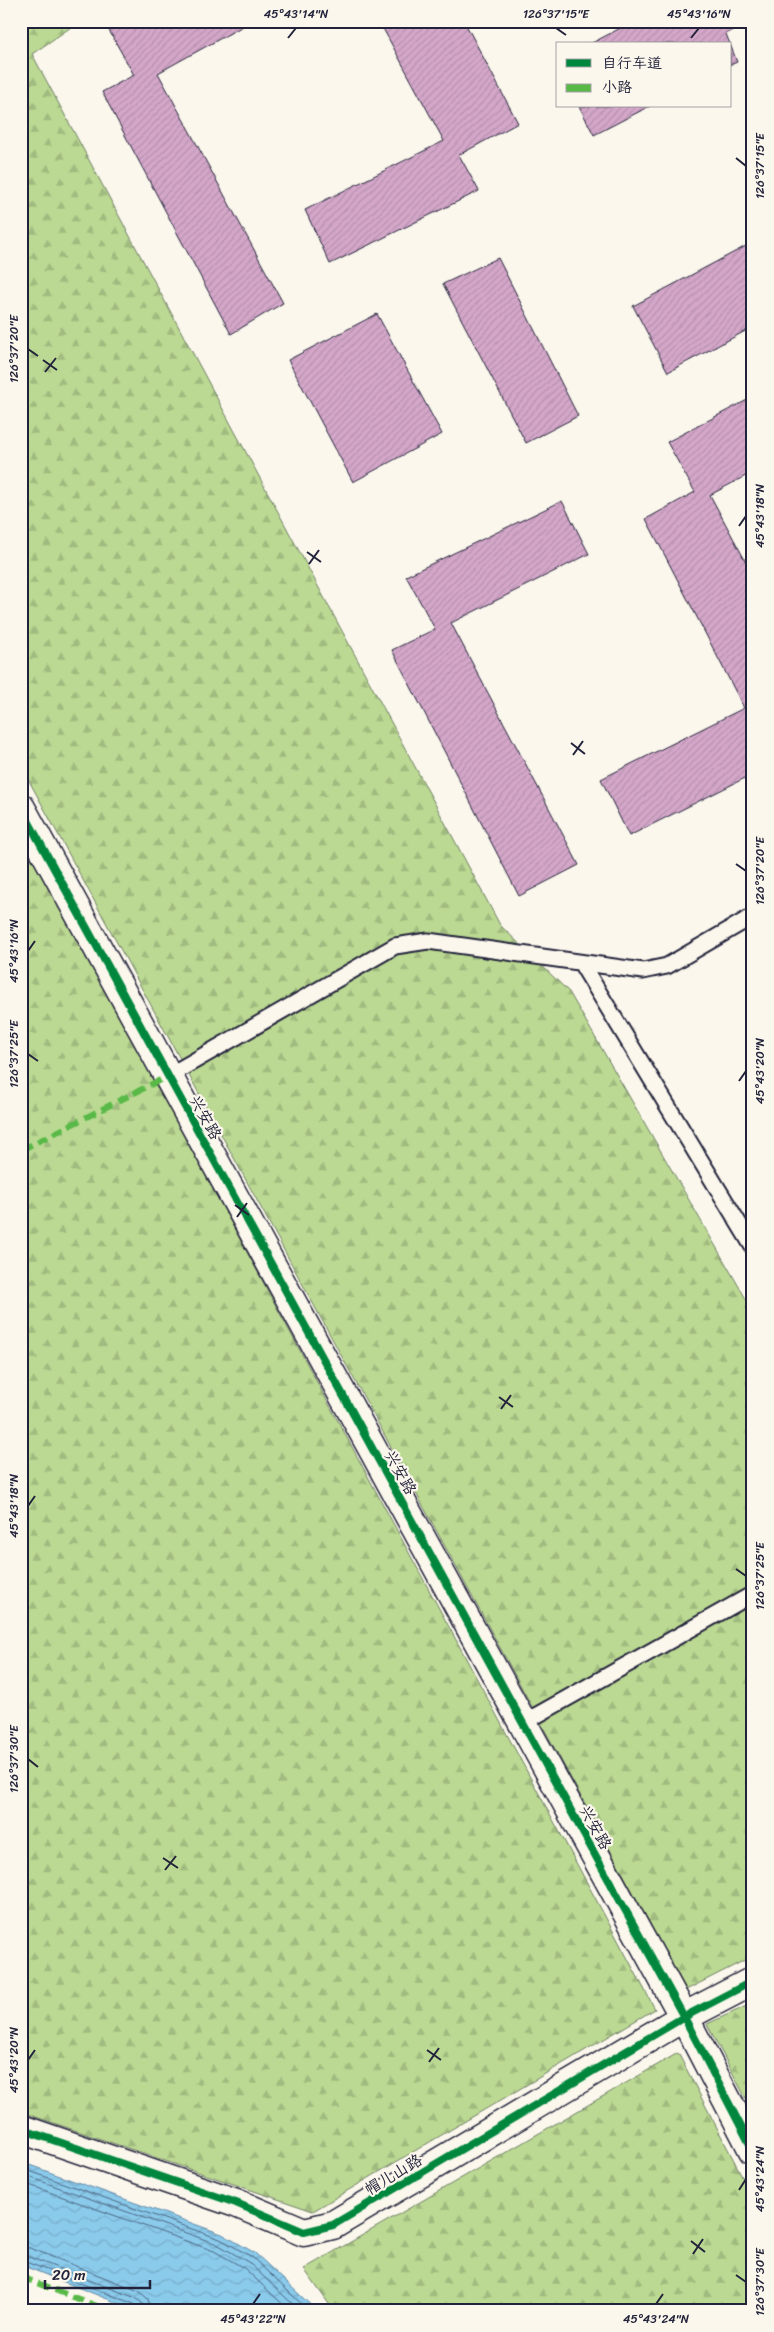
<svg xmlns="http://www.w3.org/2000/svg" width="774" height="2332" font-family="Sriracha,'LXGW WenKai TC',sans-serif">
<style>
.forest{fill:url(#forest-firs);stroke:#6e7e66}
.water{fill:url(#water-waves);stroke:#6087a5}
.lines{fill:none;stroke-linecap:round;stroke-linejoin:round}
.shore{stroke:#4c6581;stroke-width:1}
.building{fill:url(#building-hatch);stroke:#22223b}
.service-casing{stroke:#22223b;stroke-width:19}
.minor-casing{stroke:#22223b;stroke-width:31}
.service{stroke:#fbf7ec;stroke-width:15}
.minor{stroke:#fbf7ec;stroke-width:28}
.quiet{stroke:#58b947;stroke-width:6;stroke-dasharray:12 6;stroke-linecap:butt}
.cycleway-casing{stroke:#fbf7ec;stroke-width:11}
.cycleway{stroke:#00873e;stroke-width:8}
.ticks{fill:none;stroke:#22223b;stroke-width:2}
.labels{text-anchor:middle;stroke-width:4.5;stroke-linejoin:round;paint-order:stroke}
.street-label{font-size:16px;fill:#22223b;stroke:#fbf7ec}
.neatline{fill:none;stroke:#22223b;stroke-width:2}
.ticks-label{font-size:12px;text-anchor:middle;fill:#22223b}
</style>
<defs>
<pattern id="forest-firs" width="22" height="20" patternUnits="userSpaceOnUse" patternTransform="scale(1.25)"><rect width="22" height="20" fill="#bbd992"/><path d="M5 1l3.5 6h-7zM16 11l3.5 6h-7z" fill="#a0ba7f"/></pattern>
<pattern id="water-waves" width="16" height="10" patternUnits="userSpaceOnUse" patternTransform="scale(1.25)"><rect width="16" height="10" fill="#8acaeb"/><path d="M0 5q4-4 8 0t8 0" fill="none" stroke="#77adca"/></pattern>
<pattern id="building-hatch" width="6" height="6" patternUnits="userSpaceOnUse" patternTransform="scale(1.25)"><rect width="6" height="6" fill="#d4a7c9"/><path d="M-1 1l2-2M0 6l6-6M5 7l2-2" fill="none" stroke="#b68fae"/></pattern>
</defs>
<rect width="100%" height="100%" fill="#fbf7ec"/>
<filter id="ink" filterUnits="userSpaceOnUse"><feTurbulence type="fractalNoise" baseFrequency=".02" numOctaves="2"/><feDisplacementMap in="SourceGraphic" scale="10" xChannelSelector="R" yChannelSelector="G"/><feConvolveMatrix kernelMatrix="1 2 1 2 8 2 1 2 1" color-interpolation-filters="sRGB"/></filter>
<g filter="url(#ink)">
<path class="forest" d="M21,21H80L32,54L500,925L569,992L753,1311V1956L686,1990L21,766Z
M21,833L655,2009L313,2211L21,2112Z
M753,2003V2112L707,2024Z
M678,2053L753,2197V2311H334L304,2269Z"/>
<path class="water" d="M21,2162L222,2234L255,2253L317,2311H138L21,2265Z"/>
<g class="lines">
<path class="shore" d="M21,2168L220,2239L252,2257L309,2311
M21,2174L217,2244L248,2262L300,2311
M21,2182L214,2251L244,2268L290,2311
M21,2247L30,2248L139,2291L148,2299L151,2311
M21,2254L136,2298L142,2303L144,2311
M21,2260L134,2304L137,2311"/>
</g>
<path class="building" d="M114,21H252L158,73L283,303L231,334L102,92L134,75L106,25Z
M379,21H464L518,123L459,155L479,191L330,264L305,210L444,141Z
M634,21H751L726,34L730,44H590Z
M730,44L737,62L730,65Z
M579,106H650L594,135Z
M746,246L753,257V327L668,372L633,306Z
M498,258L578,416L526,443L443,284Z
M377,314L442,434L353,482L288,360Z
M753,397V472L710,495L753,575V774L629,836L601,779L744,708L646,519L695,492L667,442Z
M562,501L589,554L451,623L579,865L519,896L392,650L435,629L406,576Z"/>
<g class="lines">
<g class="service-casing">
<path id="service" d="M581,963L753,1247
M168,1076L395,946L428,941L643,971L667,966L753,916
M523,1723L753,1594"/>
</g>
<g class="minor-casing">
<path id="minor" d="M21,808L684,2017L753,2150
M21,2129L236,2203L304,2232L333,2225L684,2017L753,1981"/>
</g>
<use href="#service" class="service"/>
<use href="#minor" class="minor"/>
<path class="quiet" d="M21,1150L168,1076
M21,2277L110,2311"/>
<g class="cycleway-casing">
<path id="cycleway" d="M21,808L684,2017L753,2150
M21,2129L236,2203L304,2232L333,2225L684,2017L753,1981"/>
</g>
<use href="#cycleway" class="cycleway"/>
</g>
</g>
<path class="ticks" d="M556,28L566,35M288,38L296,28M691,38L699,28M736,158L746,166M28,349L38,356M43,360L57,370M45,372L56,358M739,526L746,516M307,552L321,562M309,564L319,550M571,743L585,754M573,755L583,741M736,864L746,871M28,951L35,941M28,1054L38,1061M739,1081L746,1071M235,1205L249,1215M237,1217L247,1203M499,1397L513,1407M501,1409L511,1395M28,1506L35,1496M736,1569L746,1576M28,1759L38,1767M163,1858L178,1868M165,1870L176,1856M427,2050L441,2060M28,2060L35,2050M429,2062L439,2048M739,2190L746,2179M691,2241L705,2252M693,2254L703,2239M736,2275L746,2282M253,2304L260,2294M656,2304L663,2294"/>
<g class="labels">
<g class="street-label">
<text transform="translate(206 1117) rotate(61)" y="6">兴安路</text>
<text transform="translate(401 1472) rotate(61)" y="6">兴安路</text>
<text transform="translate(596 1827) rotate(61)" y="6">兴安路</text>
<text transform="translate(393 2174) rotate(-31)" y="6">帽儿山路</text>
</g>
</g>
<rect width="774" height="2332" fill="none" stroke="#fbf7ec" stroke-width="55"/>
<rect x="556" y="42" width="175" height="65" fill="#fbf7ec" stroke="#a4a2a5"/>
<rect x="566" y="59" width="25" height="8" fill="#00873e" stroke="#a4a2a5"/>
<text x="602" y="68" font-size="15" fill="#22223b">自行车道</text>
<rect x="566" y="84" width="25" height="8" fill="#58b947" stroke="#a4a2a5"/>
<text x="602" y="92" font-size="15" fill="#22223b">小路</text>
<path d="M45 2280v8h105v-8" fill="none" stroke="#22223b" stroke-width="2.5"/>
<text x="52" y="2280" font-size="15" fill="#22223b" stroke="#fbf7ec" stroke-width="4" paint-order="stroke">20 m</text>
<rect x="28" y="28" width="718" height="2276" class="neatline"/>
<g class="ticks-label">
<text x="296" y="18">45°43'14"N</text>
<text x="556" y="18">126°37'15"E</text>
<text x="699" y="18">45°43'16"N</text>
<text transform="translate(760 166) rotate(-90)" y="4">126°37'15"E</text>
<text transform="translate(14 349) rotate(-90)" y="4">126°37'20"E</text>
<text transform="translate(760 516) rotate(-90)" y="4">45°43'18"N</text>
<text transform="translate(760 871) rotate(-90)" y="4">126°37'20"E</text>
<text transform="translate(14 951) rotate(-90)" y="4">45°43'16"N</text>
<text transform="translate(14 1054) rotate(-90)" y="4">126°37'25"E</text>
<text transform="translate(760 1071) rotate(-90)" y="4">45°43'20"N</text>
<text transform="translate(14 1506) rotate(-90)" y="4">45°43'18"N</text>
<text transform="translate(760 1576) rotate(-90)" y="4">126°37'25"E</text>
<text transform="translate(14 1759) rotate(-90)" y="4">126°37'30"E</text>
<text transform="translate(14 2060) rotate(-90)" y="4">45°43'20"N</text>
<text transform="translate(760 2179) rotate(-90)" y="4">45°43'24"N</text>
<text transform="translate(760 2282) rotate(-90)" y="4">126°37'30"E</text>
<text x="253" y="2323">45°43'22"N</text>
<text x="656" y="2323">45°43'24"N</text>
</g>
</svg>
